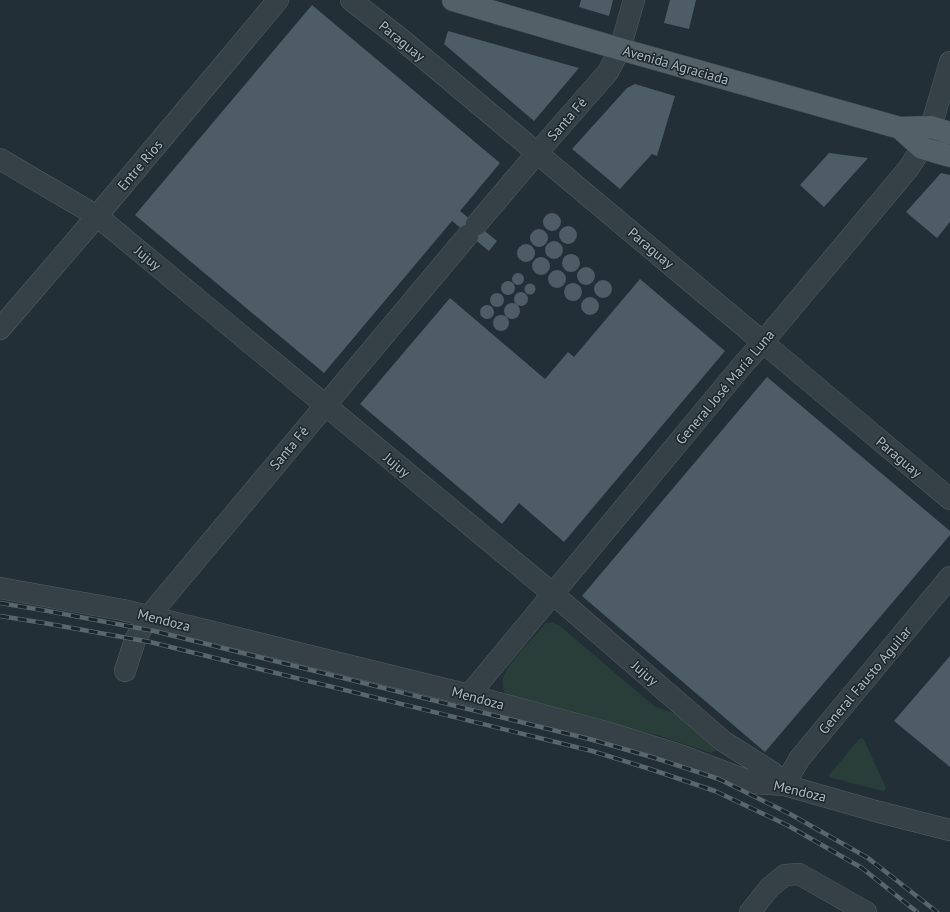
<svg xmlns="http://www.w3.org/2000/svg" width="950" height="912" font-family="'PT Sans',sans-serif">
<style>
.green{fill:#2a3e39}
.building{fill:#4d5c65}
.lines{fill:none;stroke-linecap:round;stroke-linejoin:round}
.minor-casing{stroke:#535e64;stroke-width:22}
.major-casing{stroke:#424c53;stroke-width:23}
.minor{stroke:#354147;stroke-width:21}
.major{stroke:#536067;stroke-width:22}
.rail-casing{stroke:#58666e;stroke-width:4.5}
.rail{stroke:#1b252b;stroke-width:3;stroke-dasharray:9;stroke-linecap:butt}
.labels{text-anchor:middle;stroke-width:3;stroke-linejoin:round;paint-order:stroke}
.street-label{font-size:14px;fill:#b0bcc3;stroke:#1b252b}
</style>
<rect width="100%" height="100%" fill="#222f36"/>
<path class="green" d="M546,623H553L560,626L654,706L676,714L719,749L711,753L660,736L518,701C513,699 508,698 505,693C503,690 502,682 503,678C506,665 537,634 546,623Z
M862,738L864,740L886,788L885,790L883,791L832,778L829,776L830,774L859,739Z"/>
<path class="building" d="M581,0H613L609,16L579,7Z
M670,0H696L689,29L664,23Z
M312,5L500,163L460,211L497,241L489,251L452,221L324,373L135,215Z
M448,31L579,68L534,121L444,44Z
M635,84L675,96L657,156L652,154L620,189L572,149L627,88Z
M829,153L868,158L824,207L800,185Z
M941,173L950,175V222L937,238L906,212Z
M543 222a9 9 0 1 1 18 0a9 9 0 1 1-18 0Z
M559 235a9 9 0 1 1 18 0a9 9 0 1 1-18 0Z
M530 238a9 9 0 1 1 18 0a9 9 0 1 1-18 0Z
M545 250a9 9 0 1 1 18 0a9 9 0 1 1-18 0Z
M517 253a9 9 0 1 1 18 0a9 9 0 1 1-18 0Z
M562 263a9 9 0 1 1 18 0a9 9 0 1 1-18 0Z
M532 266a9 9 0 1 1 18 0a9 9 0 1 1-18 0Z
M577 276a9 9 0 1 1 18 0a9 9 0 1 1-18 0Z
M548 279a9 9 0 1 1 18 0a9 9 0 1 1-18 0Z
M512 279a6 6 0 1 1 12 0a6 6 0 1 1-12 0Z
M640,279L725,351L564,542L519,503L502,524L360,404L450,298L545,379L568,352L574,357Z
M594 289a9 9 0 1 1 18 0a9 9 0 1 1-18 0Z
M501 288a7 7 0 1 1 14 0a7 7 0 1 1-14 0Z
M564 292a9 9 0 1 1 18 0a9 9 0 1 1-18 0Z
M524.5 289a5.5 5.5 0 1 1 11 0a5.5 5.5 0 1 1-11 0Z
M514 299a7 7 0 1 1 14 0a7 7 0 1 1-14 0Z
M490 300a7 7 0 1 1 14 0a7 7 0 1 1-14 0Z
M581 306a9 9 0 1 1 18 0a9 9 0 1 1-18 0Z
M504 311a8 8 0 1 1 16 0a8 8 0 1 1-16 0Z
M480 312a7 7 0 1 1 14 0a7 7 0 1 1-14 0Z
M493 323a8 8 0 1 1 16 0a8 8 0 1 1-16 0Z
M767,377L950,531V535L765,752L582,596Z
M950,656V767L894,721Z"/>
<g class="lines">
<g class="minor-casing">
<path id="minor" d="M351,0L401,39L950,499
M0,159L97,216L552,593L723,741L772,772L784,785
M476,225L537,153L608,72L620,49L634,0
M0,329L97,216L278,0
M0,588L123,610L469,695L606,732L680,755L754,783L784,785L879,812L950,830
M125,671L135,640L149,616L468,235
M469,695L740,368L763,342L908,169L922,148L931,127L950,62
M784,785L800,758L950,577
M750,912L770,887L785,875L799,874L866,912"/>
</g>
<g class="major-casing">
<path id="major" d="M453,0L620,49L900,128L931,127L950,133
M900,128L922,148L950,156"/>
</g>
<use href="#minor" class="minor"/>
<use href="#major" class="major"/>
<g class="rail-casing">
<path id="rail" d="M0,603L48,611L154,631L593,740L655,758L719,779L790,814L868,858L937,912
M0,616L44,623L150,642L592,751L650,769L715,791L787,825L862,868L917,912"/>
</g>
<use href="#rail" class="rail"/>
</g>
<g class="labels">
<g class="street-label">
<text transform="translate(402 41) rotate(39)" y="5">Paraguay</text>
<text transform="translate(676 65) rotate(16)" y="5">Avenida Agraciada</text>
<text transform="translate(567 119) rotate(-49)" y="5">Santa Fé</text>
<text transform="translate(140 165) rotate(-50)" y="5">Entre Ríos</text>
<text transform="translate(651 248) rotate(40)" y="5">Paraguay</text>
<text transform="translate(148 258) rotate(40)" y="5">Jujuy</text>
<text transform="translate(725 387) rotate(-50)" y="5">General José María Luna</text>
<text transform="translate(289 448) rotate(-50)" y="5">Santa Fé</text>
<text transform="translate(899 457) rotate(40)" y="5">Paraguay</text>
<text transform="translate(397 465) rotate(40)" y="5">Jujuy</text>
<text transform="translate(164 620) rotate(14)" y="5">Mendoza</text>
<text transform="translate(645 673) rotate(41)" y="5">Jujuy</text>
<text transform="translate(865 680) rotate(-50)" y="5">General Fausto Aguilar</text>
<text transform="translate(478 698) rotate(15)" y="5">Mendoza</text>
<text transform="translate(800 791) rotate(13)" y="5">Mendoza</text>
</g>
</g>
</svg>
